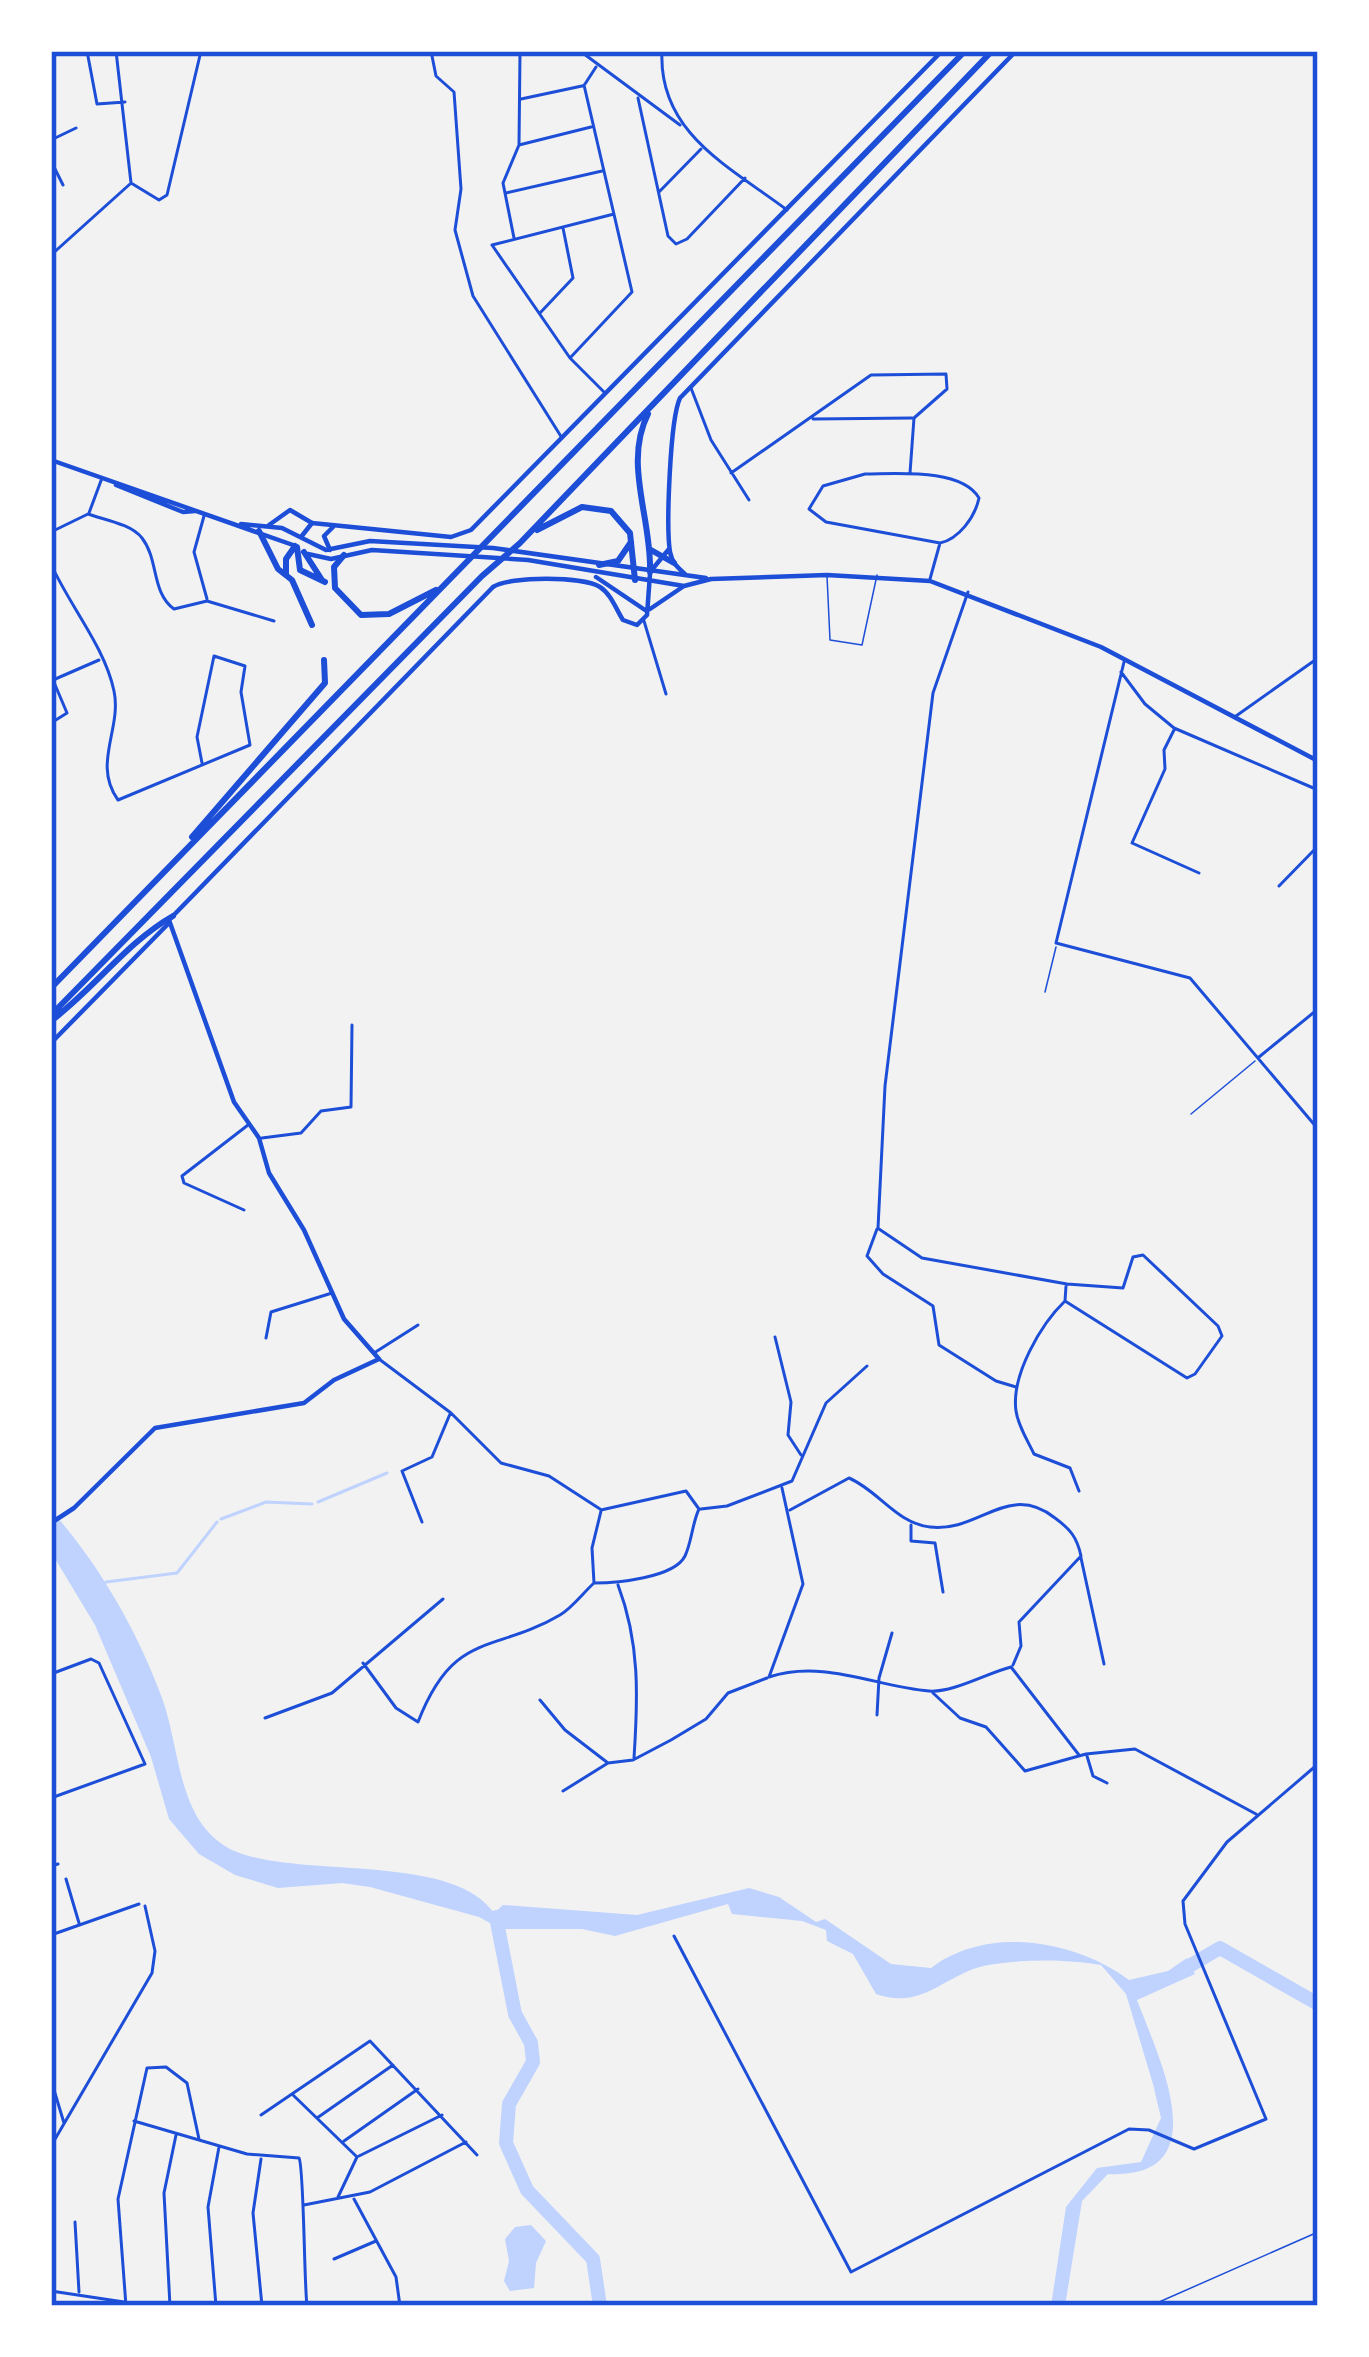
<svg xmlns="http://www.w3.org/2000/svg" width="1369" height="2357" font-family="'IBM Plex Sans',sans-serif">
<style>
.water{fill:#bfd3fe}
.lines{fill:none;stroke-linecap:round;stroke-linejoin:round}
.stream{stroke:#bfd3fe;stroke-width:3}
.river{stroke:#bfd3fe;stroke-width:14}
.service{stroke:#1d4ed8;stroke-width:1.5}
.minor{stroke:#1d4ed8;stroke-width:3}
.tertiary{stroke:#1d4ed8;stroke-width:4.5}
.secondary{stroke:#1d4ed8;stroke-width:4.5}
.motorway{stroke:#1d4ed8;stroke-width:6}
.neatline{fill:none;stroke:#1d4ed8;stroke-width:4.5}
</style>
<rect width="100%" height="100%" fill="#f2f2f2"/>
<path class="water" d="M51,1510C99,1564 137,1630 162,1698C180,1747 177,1816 225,1846C282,1882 450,1849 494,1913L503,1905L637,1915L749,1888L779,1897L816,1922L825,1919L891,1964L931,1968C988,1925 1075,1940 1129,1980L1168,1971L1187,1958L1195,1974L1137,2000C1158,2056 1220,2180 1108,2174L1082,2201L1065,2306H1051L1066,2207L1097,2168L1141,2162L1161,2118L1153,2084L1126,1994L1101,1965C1067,1959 1022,1959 988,1965C945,1973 924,2011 876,1994L853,1954L827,1941L826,1930L802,1921L732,1914L728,1904L615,1936L582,1929H501L479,1917L370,1887L342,1883L278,1888L235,1875L199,1854L169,1819L151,1757L95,1625L51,1552Z
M531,2225L546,2241L536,2263L534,2288L510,2291L504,2281L509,2261L505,2239L515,2227Z"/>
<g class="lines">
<path class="stream" d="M318,1502L387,1473
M221,1519L266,1502L312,1504
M106,1582L177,1573L217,1522"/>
<path class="river" d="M496,1917L515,2014L531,2043L533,2062L509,2104L506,2143L527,2190L593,2259L600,2306
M1179,1972L1220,1948L1318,2004"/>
<path class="service" d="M827,576L830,640L862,645L877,575
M1045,992L1056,947
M1191,1114L1255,1061
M1150,2306L1318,2232"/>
<path class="minor" d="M87,51L97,104L125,102
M116,51L131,183L159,200L167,195L201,51
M431,51L436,76L454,92L461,189L455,230L473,296L562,438
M580,51L680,125
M662,51C658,133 730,167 787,210
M585,84L596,67
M638,98L668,236L676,244L687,239L745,178
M521,99L582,86
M51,140L76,128
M519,145L591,127
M51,161L63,185
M659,192L701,149
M506,193L602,171
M514,238L503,183L519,145L520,52
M51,255L130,184
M540,313L573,278L563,228
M570,358L632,292L584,85
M691,388L711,440L749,500
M604,392L570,358L492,245L614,214
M813,419L912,418
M731,473L871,375L946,374L947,389L914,418L910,473
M865,474C897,474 961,468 979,498C975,517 959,539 940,543L826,522L809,509L823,486Z
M89,513L102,478
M204,516L194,552L207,599
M51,532L88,514C105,520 131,524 142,538C159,560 151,592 174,609L207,601L274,621
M51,564C69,605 105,647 114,691C122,729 92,764 118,800L250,745L241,692L245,666L214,656L197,737L202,763
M930,579L940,543
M644,621L666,694
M1124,662L1056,943L1190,978L1318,1129
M1121,672L1145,704L1174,728L1318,790
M53,680L99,660
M1236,716L1318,658
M51,723L67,713L53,680
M1174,730L1164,750L1165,769L1132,843L1199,873
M1279,886L1318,846
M1259,1057L1318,1009
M262,1138L301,1133L321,1111L351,1107L352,1025
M244,1210L184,1183L182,1176L248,1125
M878,1228L885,1086L933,693L968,592
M877,1229L867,1256L883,1274L933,1306L939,1345L996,1381L1016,1387
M879,1229L922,1258L1067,1284L1123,1288L1133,1257L1143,1255L1218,1326L1222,1336L1195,1374L1187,1378L1065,1301
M1066,1286L1065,1301C1041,1324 1011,1375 1016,1411C1018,1426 1028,1441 1034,1454L1070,1468L1079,1491
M775,1337L791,1402L788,1435L801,1455
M266,1338L271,1312L332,1293
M374,1353L418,1325
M379,1359L451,1413L501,1463L549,1476L600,1509
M782,1488L803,1584L769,1677C824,1659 877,1687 929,1691C953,1693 987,1673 1011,1667L1079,1755
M701,1509L727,1506L792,1481L826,1403L867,1366
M790,1510L849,1478C879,1491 896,1523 930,1527C979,1533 1008,1481 1055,1518C1070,1529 1077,1537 1081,1556L1019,1622L1021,1646L1013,1665
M422,1522L402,1471L432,1457L450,1414
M911,1525V1541L935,1543L943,1592
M1081,1558L1104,1664
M594,1583L592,1548L601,1511
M618,1585C640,1643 638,1697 634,1758
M363,1663L396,1708L418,1722C454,1629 494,1654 560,1615C572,1608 583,1593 594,1583C616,1583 674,1578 685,1556C692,1541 692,1524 699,1509L686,1491L601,1510
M51,1674L91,1659L99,1663L145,1764L51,1798
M933,1693L960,1718L986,1727L1025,1771L1086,1754L1135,1749L1256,1814
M540,1700L565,1730L608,1763
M877,1715L879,1678L892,1633
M265,1718L332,1693L443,1599
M1087,1756L1093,1776L1107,1783
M563,1791L608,1763L633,1760L671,1740L706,1719L728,1693L767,1678
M51,1866L58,1864
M66,1879L79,1923
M51,1935L139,1904
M674,1936L851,2272L1129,2129L1149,2130L1194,2149L1266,2119L1185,1924L1183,1901L1227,1842L1318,1764
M51,2080L64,2123
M292,2094L357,2157L338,2197
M261,2115L370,2041L477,2155
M317,2118L393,2065
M134,2121L247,2154L299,2158C304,2166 304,2282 307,2306
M344,2141L418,2089
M51,2146L152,1973L155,1951L145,1906
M359,2156L442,2115
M261,2159L253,2213L262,2306
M354,2199L396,2277L400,2306
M304,2205L370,2192L466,2142
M75,2222L79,2292
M334,2259L376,2241
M51,2291L124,2302
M126,2306L118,2199L147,2068L166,2067L187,2083L199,2139
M170,2306L164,2193L176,2135
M216,2306L208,2207L219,2147"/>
<path class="tertiary" d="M301,537L312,523L451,537L471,530L942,51
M51,1043L168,924"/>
<path class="secondary" d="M51,460L293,545
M116,485L183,512L195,511
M241,524L282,528L326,550L370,541L493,548L706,578
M269,525L290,510L312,523
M330,550L324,536L333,527
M308,554L331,559L372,550L528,560L684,586L711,579L827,575L930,581L1101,647L1318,761
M650,572L669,549
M686,575C678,568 672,563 670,552C666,527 670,419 680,398L1016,51
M596,577L645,610
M650,609L684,586
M51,1523L74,1508L155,1428L304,1403L334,1380L379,1359L344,1319L304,1230L269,1173L259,1138L234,1102L169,920L493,587C510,576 582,576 600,587C611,594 616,609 623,620L637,625L647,615L650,574"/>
<path class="motorway" d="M648,414C623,463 652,519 650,572
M537,530L582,507L611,511L630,533L635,580
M259,531L278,569L292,580L312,625
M297,547L300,570L325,582
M651,550L674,563
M304,552L322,580
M344,555L334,567L335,588L361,615L389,614L436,590
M599,565L618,561L631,542
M286,574V559L295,546
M192,837L325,683L324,660
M51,988L965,51
M51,1015L482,576L520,543L992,51
M51,1021C94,989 127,942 173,916"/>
</g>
<rect width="1369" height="2357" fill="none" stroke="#ffffff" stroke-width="108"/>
<rect x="54" y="54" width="1261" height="2249" class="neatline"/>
</svg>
